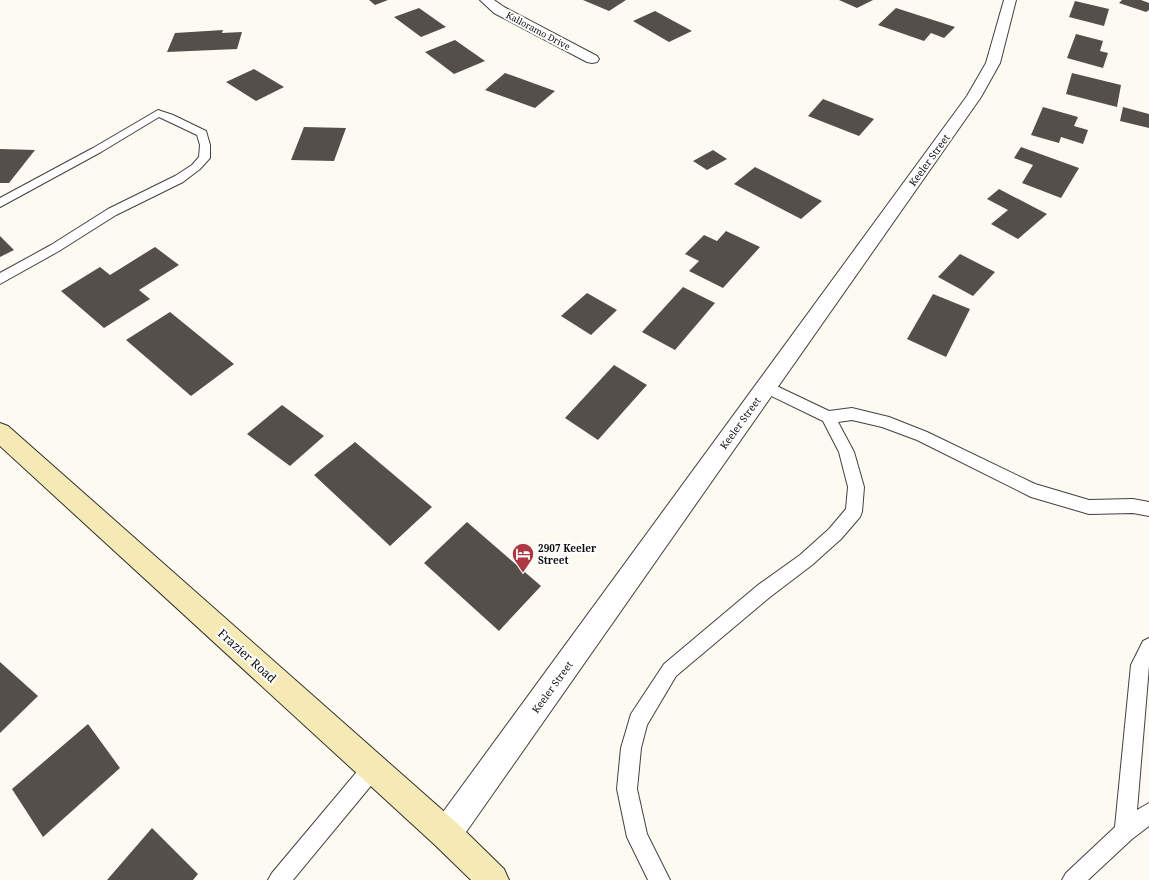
<svg xmlns="http://www.w3.org/2000/svg" width="1149" height="880" font-family="'Noto Serif',serif">
<style>
.building{fill:#554f4c}
.lines{fill:none;stroke-linecap:round;stroke-linejoin:round}
.lane-casing{stroke:#414141;stroke-width:2}
.street-casing{stroke:#414141;stroke-width:2}
.secondary-casing{stroke:#303030;stroke-width:2}
.lane{fill:#fff;fill-rule:evenodd}
.street{fill:#fff;fill-rule:evenodd}
.secondary{fill:#f5eab5;fill-rule:evenodd}
.labels{text-anchor:middle;stroke-width:4;stroke-linejoin:round;paint-order:stroke}
.far-street-label{font-size:9px;fill:#0e0e0e;stroke:#fff}
.street-label{font-size:10px;fill:#0e0e0e;stroke:#fff}
.poi-label{font-size:10px;font-weight:bold;fill:#0e0e0e;stroke:#fff;text-anchor:start}
.near-street-label{font-size:12px;fill:#0e0e0e;stroke:#fff}
</style>
<rect width="100%" height="100%" fill="#fdfaf1"/>
<path class="building" d="M369,0H388L375,5Z
M583,0H626L609,11Z
M839,0H873L857,8Z
M1122,0H1141L1149,3V10L1146,12L1119,3Z
M1075,1L1109,9L1104,26L1069,17Z
M419,8L446,27L421,37L394,17Z
M896,8L955,27L944,38L931,33L924,41L878,25Z
M655,11L692,31L669,42L633,21Z
M223,30L222,33L242,32L237,49L167,52L175,33Z
M1076,34L1103,41L1100,51L1108,53L1103,68L1067,58Z
M455,40L485,61L454,74L425,52Z
M254,69L284,87L256,101L226,82Z
M505,73L555,91L535,108L485,90Z
M1072,73L1121,85L1117,107L1066,94Z
M823,99L874,119L859,136L808,116Z
M1043,107L1078,117L1074,126L1088,130L1083,144L1061,137L1059,143L1031,135Z
M1123,107L1149,114V128L1120,121Z
M304,127L346,128L334,161L291,160Z
M1021,147L1079,168L1061,198L1022,183L1033,165L1014,158Z
M0,149L35,150L9,183H0Z
M713,150L727,159L707,170L693,161Z
M755,167L822,201L801,219L734,184Z
M999,189L1047,214L1018,239L991,224L1008,210L987,199Z
M726,231L760,247L723,288L689,271L699,261L685,254L704,235L717,241Z
M0,236L14,250L0,257Z
M155,247L179,265L139,290L150,299L104,328L61,291L100,267L110,275Z
M960,254L995,272L973,296L938,277Z
M683,287L715,303L675,350L642,332Z
M587,293L617,310L591,335L561,316Z
M933,294L970,309L946,357L907,339Z
M170,312L234,364L191,396L126,340Z
M614,365L647,385L598,440L565,418Z
M282,405L324,436L290,466L247,434Z
M355,442L432,507L390,546L314,475Z
M467,522L541,586L499,631L424,563Z
M0,662L38,696L0,733Z
M88,724L120,768L43,837L12,789Z
M152,828L198,874L193,880H107Z"/>
<g class="lines">
<g class="lane-casing">
<path id="lane" d="M158,110L173,115L206,131L210,145V158L200,169L183,182L116,215L59,251L0,284V273L51,245L108,209L175,176L192,165L199,157L200,145L197,135L159,117L101,152L0,207V198L93,148Z
M766,381L829,411L852,408L889,417L927,432L1035,484L1089,500L1133,499L1149,502V516L1133,513L1089,514L1031,497L917,440L882,427L852,420L838,422L854,452L864,487L862,512L860,517L841,539L812,565L770,597L676,676L647,725L641,748L637,789L647,834L670,880H648L627,837L617,789L621,748L631,714L664,664L758,585L800,555L829,529L846,509L848,487L839,452L823,421L761,391L759,387L761,383Z
M1149,638V666L1137,810L1149,803V826L1132,839L1088,880H1062L1066,873L1115,827L1131,665L1143,641Z
M372,759L379,762L382,769L379,776L293,880H268L272,873L365,762Z"/>
</g>
<g class="street-casing">
<path id="street" d="M480,0H494L504,7L597,56L599,59L597,62L592,63L587,62L494,13Z
M1004,0H1016L1000,63L981,97L457,845L446,849L435,845L431,834L435,823L967,96L986,63Z"/>
</g>
<g class="secondary-casing">
<path id="secondary" d="M0,423L8,426L457,823L504,869L509,880H471L435,845L0,446Z"/>
</g>
<use href="#lane" class="lane"/>
<use href="#street" class="street"/>
<use href="#secondary" class="secondary"/>
</g>
<defs>
<g id="hotel-pin" transform="scale(1.15)"><path d="M0 17L-7.5 6A9.5 9.5 0 1 1 7.5 6Z" fill="#ac3844" stroke="#fff"/><path d="M-6-4.5h1.5V1H6V5H4.5V3h-9V5H-6ZM-4 0a1.8 1.8 0 1 1 3.6 0ZM.5 0V-2.5h3Q6-2.5 6 0Z" fill="#fff"/></g>
</defs>
<g fill-rule="evenodd">
<use href="#hotel-pin" x="523" y="554"/>
</g>
<g class="labels">
<g class="far-street-label">
<text transform="translate(538 31) rotate(28)" y="3">Kalloramo Drive</text>
</g>
<g class="street-label">
<text transform="translate(929 160) rotate(-54)" y="4">Keeler Street</text>
<text transform="translate(740 423) rotate(-54)" y="4">Keeler Street</text>
<text transform="translate(552 687) rotate(-54)" y="4">Keeler Street</text>
</g>
<g class="poi-label">
<text x="538" y="552">2907 Keeler<tspan x="538" dy="12">Street</tspan></text>
</g>
<g class="near-street-label">
<text transform="translate(247 656) rotate(42)" y="4">Frazier Road</text>
</g>
</g>
</svg>
